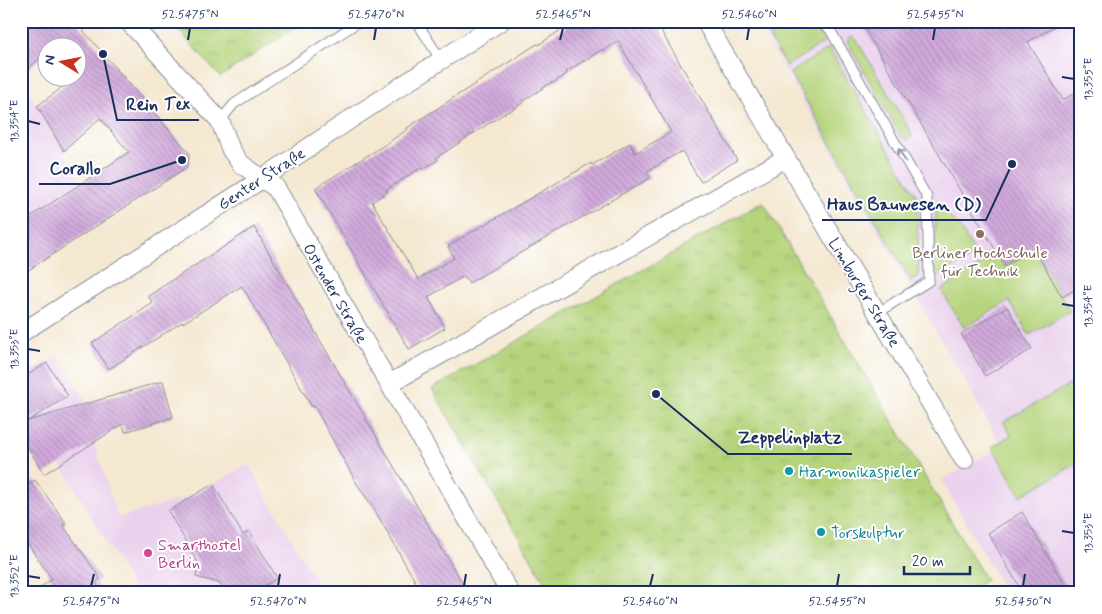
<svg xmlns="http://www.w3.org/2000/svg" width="1102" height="614" font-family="Mynerve,sans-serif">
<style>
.built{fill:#ead1ed}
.grass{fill:#b5d47b;stroke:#68826c}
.park{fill:url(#park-tufts);stroke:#68826c}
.building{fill:url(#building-back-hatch);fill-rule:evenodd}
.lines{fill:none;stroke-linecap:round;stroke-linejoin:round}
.service-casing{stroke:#888c98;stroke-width:11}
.minor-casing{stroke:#888c98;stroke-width:20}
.service{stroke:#fff;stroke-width:9}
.minor{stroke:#fff;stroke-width:18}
.oneway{stroke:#8d97ae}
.ticks{fill:none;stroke:#1b2f5e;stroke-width:2}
.education-dot{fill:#8d6e63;stroke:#fff;stroke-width:2}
.culture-dot{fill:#0f9aa8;stroke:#fff;stroke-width:2}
.hotel-dot{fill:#d1479c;stroke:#fff;stroke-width:2}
.labels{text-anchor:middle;stroke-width:4;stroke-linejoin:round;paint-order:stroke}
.street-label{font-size:16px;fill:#1b2f5e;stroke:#fff}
.education-label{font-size:16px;fill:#785e54;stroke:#fff}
.culture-label{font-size:16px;fill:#0d838f;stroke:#fff;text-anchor:start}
.hotel-label{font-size:16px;fill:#b23c85;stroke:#fff;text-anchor:start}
.leader{fill:none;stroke:#1b2f5e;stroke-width:2}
.callout-dot{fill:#1b2f5e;stroke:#fff;stroke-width:2}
.callout-label{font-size:18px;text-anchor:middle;font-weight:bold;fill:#1b2f5e;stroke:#fff;stroke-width:4;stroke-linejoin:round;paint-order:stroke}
.neatline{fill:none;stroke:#1b2f5e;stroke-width:2}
.ticks-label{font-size:12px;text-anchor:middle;fill:#1b2f5e}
</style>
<defs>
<pattern id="park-tufts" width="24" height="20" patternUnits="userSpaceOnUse" patternTransform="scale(1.25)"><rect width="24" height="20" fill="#b5d47b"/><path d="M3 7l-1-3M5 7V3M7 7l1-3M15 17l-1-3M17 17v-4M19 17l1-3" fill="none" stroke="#9bb66d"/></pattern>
<pattern id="building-back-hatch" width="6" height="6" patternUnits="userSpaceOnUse" patternTransform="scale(1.25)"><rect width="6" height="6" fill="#d2aadc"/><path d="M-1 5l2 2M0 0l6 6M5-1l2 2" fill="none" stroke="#aa8bb6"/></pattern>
</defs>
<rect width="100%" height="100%" fill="#fff"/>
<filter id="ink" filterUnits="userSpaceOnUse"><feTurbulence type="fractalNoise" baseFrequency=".02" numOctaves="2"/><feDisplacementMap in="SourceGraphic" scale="10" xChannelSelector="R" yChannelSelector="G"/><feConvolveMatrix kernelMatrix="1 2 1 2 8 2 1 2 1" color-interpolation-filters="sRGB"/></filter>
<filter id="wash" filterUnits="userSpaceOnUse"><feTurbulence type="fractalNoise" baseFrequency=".0096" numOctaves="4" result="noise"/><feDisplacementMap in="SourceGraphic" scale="20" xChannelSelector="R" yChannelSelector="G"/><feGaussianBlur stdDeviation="1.12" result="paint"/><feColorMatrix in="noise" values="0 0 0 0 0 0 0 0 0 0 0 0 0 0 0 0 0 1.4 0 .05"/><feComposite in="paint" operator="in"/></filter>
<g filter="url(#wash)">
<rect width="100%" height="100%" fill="#f4e8d1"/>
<path class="built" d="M757,21H1081V593H995L1003,588L942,480L1002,446Z
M21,79L104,221L21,275Z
M58,355L83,395L89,413L85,414L118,518L195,495L248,464L323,593H136L21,396V379Z"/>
<path class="grass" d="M760,21H802L820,30L825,42L786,66Z
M853,36L856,39L911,132L912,137L907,140L901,137L848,43V39Z
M829,48L917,197L919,275L911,281L790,73Z
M936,202L959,226L976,255L934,278Z
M1027,236L1070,311L1029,335L1009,301L964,328L941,290L997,254L1004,267L1027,253L1020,241Z
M1081,378V461L1021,496L992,447L1011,435L1003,422Z"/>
<path class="park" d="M171,21H305L220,77Z
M763,202L986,580L964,593H551L432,389Z"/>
<g id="blocks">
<path class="building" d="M21,21H75L189,153V159L187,167L21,275V223L129,152L100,118L64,151L37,106L55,93L69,81L66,78H78V48H48V58L44,54L21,76Z
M575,21H655L737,160L701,182L682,151L646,172L650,178L491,270L469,283L464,276L428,297L445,328L409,349L315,188L383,146L408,129L407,128L537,44L538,45ZM618,41L671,132L635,153L630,143L592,165L591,163L458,240L448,247L454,258L418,279L372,202L387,192L386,190L422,167L423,169L438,160L436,158L508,111L509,112L524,102L523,101L552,82L553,83L567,74L566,72L603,49L604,51Z
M860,21H1063L1028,42L1063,100L1081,89V286L1062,297L1034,248L1005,266Z
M254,227L307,318L468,593H422L374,509L357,484L314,406L312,407L242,286L183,323L182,322L109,369L92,343L153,303L148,296Z
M1007,307L1032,349L985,376L961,334Z
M47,363L68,396L28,421L163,381L173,417L125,432L123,424L44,474L21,436V379Z
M35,480L66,523L63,525L100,578L96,583L103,593H33L52,579L21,534V489Z
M213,484L243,535L249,531L277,578L253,593H225L219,583L196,577L199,564L168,511Z
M1022,512L1070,593H1023L988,533Z"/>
</g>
</g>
<g filter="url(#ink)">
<use href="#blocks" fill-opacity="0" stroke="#888c98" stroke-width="1"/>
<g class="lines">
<g class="service-casing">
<path id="service" d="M416,21L441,60
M815,21L829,28L927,197L929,281L877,313
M220,121L234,104L360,21"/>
</g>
<g class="minor-casing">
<path id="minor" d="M128,21L220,121L231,150L241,164L276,188L510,593
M705,21L964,460
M21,333L262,179L354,117L501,21
M389,384L786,158"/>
</g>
<use href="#service" class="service"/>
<use href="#minor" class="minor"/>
</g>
<defs><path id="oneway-shaft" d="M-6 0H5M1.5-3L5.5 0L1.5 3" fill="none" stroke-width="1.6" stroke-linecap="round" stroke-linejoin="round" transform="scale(1.25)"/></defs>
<use class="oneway" href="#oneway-shaft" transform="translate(902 155) rotate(-120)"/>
</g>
<path class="ticks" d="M188,40L190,28M374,40L376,28M560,40L563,28M747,40L749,28M933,40L935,28M1062,77L1074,79M28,121L40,124M1062,304L1074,306M28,349L40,351M1062,531L1074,533M28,576L40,578M91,586L94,574M278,586L280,574M464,586L466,574M650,586L653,574M837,586L839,574M1023,586L1025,574"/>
<circle class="education-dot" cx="980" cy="234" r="5"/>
<g class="culture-dot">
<circle cx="789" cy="471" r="5"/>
<circle cx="821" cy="532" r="5"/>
</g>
<circle class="hotel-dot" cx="148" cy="553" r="5"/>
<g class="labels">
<g class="street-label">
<text transform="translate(261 178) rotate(-33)" y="6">Genter Straße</text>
<text transform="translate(865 292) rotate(59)" y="6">Limburger Straße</text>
<text transform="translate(336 293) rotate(60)" y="6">Ostender Straße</text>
</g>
<g class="education-label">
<text x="980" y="258">Berliner Hochschule<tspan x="980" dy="18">für Technik</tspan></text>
</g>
<g class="culture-label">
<text x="799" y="477">Harmonikaspieler</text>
<text x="831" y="538">Torskulptur</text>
</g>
<g class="hotel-label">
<text x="158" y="550">Smarthostel<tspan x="158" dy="18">Berlin</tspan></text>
</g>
</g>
<path class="leader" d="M103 54L117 120H199M182 160L110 184H39M1012 164L986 220H822M656 394L728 454H852"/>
<g class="callout-dot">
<circle cx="103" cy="54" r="5"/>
<circle cx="182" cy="160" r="5"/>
<circle cx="1012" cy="164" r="5"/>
<circle cx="656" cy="394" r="5"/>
</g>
<g class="callout-label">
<text x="158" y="110">Rein Tex</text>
<text x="75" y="174">Corallo</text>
<text x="904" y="210">Haus Bauwesen (D)</text>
<text x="790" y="443">Zeppelinplatz</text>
</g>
<rect width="1102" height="614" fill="none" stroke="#fff" stroke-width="55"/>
<g transform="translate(62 62) rotate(280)"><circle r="24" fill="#ffffff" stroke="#a4acbf"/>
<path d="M0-4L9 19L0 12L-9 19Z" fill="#c8321e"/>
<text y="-8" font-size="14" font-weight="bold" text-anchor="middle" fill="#1b2f5e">N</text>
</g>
<path d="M904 566v8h66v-8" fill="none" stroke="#1b2f5e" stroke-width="2.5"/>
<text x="912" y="566" font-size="15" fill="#1b2f5e" stroke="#ffffff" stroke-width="4" paint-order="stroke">20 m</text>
<rect x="28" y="28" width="1046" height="558" class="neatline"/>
<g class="ticks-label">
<text x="190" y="18">52.5475°N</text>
<text x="376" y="18">52.5470°N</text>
<text x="563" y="18">52.5465°N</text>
<text x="749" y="18">52.5460°N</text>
<text x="935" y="18">52.5455°N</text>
<text transform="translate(1088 79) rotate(-90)" y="4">13.355°E</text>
<text transform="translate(14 121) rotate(-90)" y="4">13.354°E</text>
<text transform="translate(1088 306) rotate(-90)" y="4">13.354°E</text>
<text transform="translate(14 349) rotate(-90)" y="4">13.353°E</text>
<text transform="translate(1088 533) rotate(-90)" y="4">13.353°E</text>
<text transform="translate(14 576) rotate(-90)" y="4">13.352°E</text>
<text x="91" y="605">52.5475°N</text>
<text x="278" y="605">52.5470°N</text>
<text x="464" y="605">52.5465°N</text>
<text x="650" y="605">52.5460°N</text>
<text x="837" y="605">52.5455°N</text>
<text x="1023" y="605">52.5450°N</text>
</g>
</svg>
